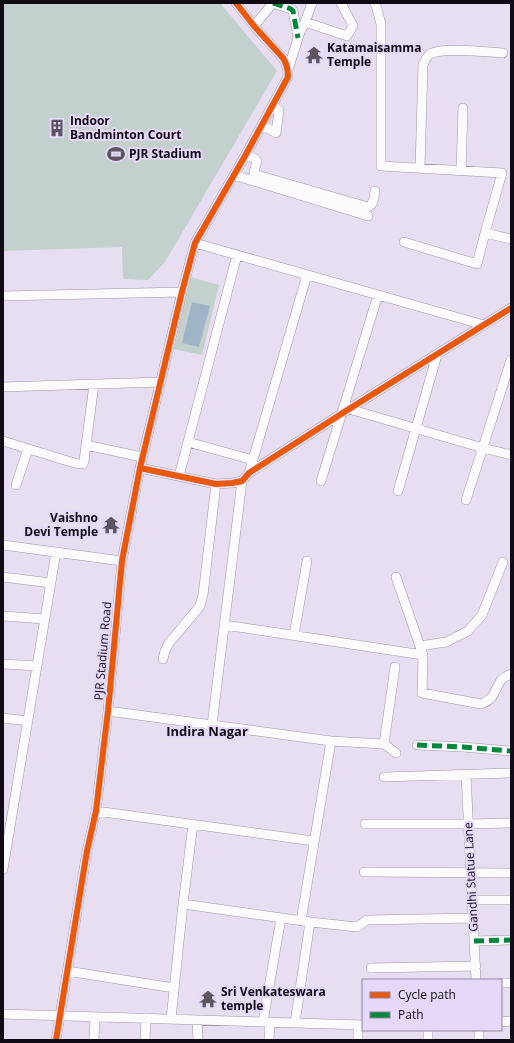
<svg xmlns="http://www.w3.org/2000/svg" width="514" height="1043" font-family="'Open Sans',sans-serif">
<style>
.green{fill:#c3d0cd}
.water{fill:#a0b4c8}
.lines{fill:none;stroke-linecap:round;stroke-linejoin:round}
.minor-casing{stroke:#9e98a5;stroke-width:10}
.minor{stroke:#fbfafd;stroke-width:9}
.quiet{stroke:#00873e;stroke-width:5;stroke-dasharray:10 5;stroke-linecap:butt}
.cycleway-casing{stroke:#e6d8f8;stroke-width:8}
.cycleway{stroke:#e8590c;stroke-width:6}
.labels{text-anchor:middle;stroke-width:4;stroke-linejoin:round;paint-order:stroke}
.poi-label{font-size:12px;font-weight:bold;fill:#100b15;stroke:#e6d8f8;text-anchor:start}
.street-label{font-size:12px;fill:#100b15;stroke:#e6d8f8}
.neighbourhood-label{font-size:13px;font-weight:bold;fill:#100b15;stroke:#e6d8f8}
</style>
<rect width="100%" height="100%" fill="#e7dff1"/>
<path class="green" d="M3,3H220L277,71L165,262L148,280L123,279L122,247L3,251Z
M190,277L219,285L202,355L174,349Z"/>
<path class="water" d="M192,302L210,306L199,347L182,343Z"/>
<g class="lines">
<g class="minor-casing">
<path id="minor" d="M273,3L291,9L293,11L298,37
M375,3L377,9L381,24V166L502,173L485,233L511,239
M305,22L312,3
M254,26L273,3
M288,70L300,32L305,22L347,36L353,26L341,3
M262,125L276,133L279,110L272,107
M245,156L254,158L257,161C256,165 254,169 254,174L257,175L368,207C374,205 374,197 375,191
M420,168L423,64C425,61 427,56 430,54C442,47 487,52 503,53
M461,171L463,108
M234,175L368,216
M404,242L477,264L485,233
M195,243L484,325
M3,296L182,292
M3,387L161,382
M349,409L483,448L511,455
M3,441L71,462L79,464H83L84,461L94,384
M188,442L253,460
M86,445L142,457
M140,468L216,484L232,483L242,481L249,473L349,409L511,308
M249,473L307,275
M179,476L237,255
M321,481L378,295
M16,485L28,449
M398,491L437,355
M466,500L511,360
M3,545L122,561
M3,577L51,583
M396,577L422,652
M3,616L45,619
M225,625L423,655L422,693L481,704C497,698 493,690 502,679C504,677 508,676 511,674
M294,635L307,561
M420,646L446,642L468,631L482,615L503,562
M163,659L165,651L169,643L200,606L203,595L216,484
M3,664L37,666
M108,711L331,741L384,744L396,753
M3,718L28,721
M212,725L242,481
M384,744L395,667
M417,745L463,747L511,751
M466,774L476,980
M384,777L511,773
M96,811L314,841
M365,824H469L511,823
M3,869L56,552
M364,872L511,873
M472,900H511
M183,904L310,922L357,927L367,920L473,918
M301,921L331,741
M474,941L511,940
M371,968L476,966
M67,971L174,988
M501,983H511
M3,1014L363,1025
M171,1019L183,904L193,824
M197,1020L198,1040
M263,1022L281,918
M501,1022L511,1021
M295,1023L310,922
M479,1030V1040
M56,1040L87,851L96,811L108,711L122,561L140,468L182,292L195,243L245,156L288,77C288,70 287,64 283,58L254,26L236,3
M94,1040L95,1017
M145,1040L146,1018
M269,1040L270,1022
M358,1040V1025
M428,1040V1030"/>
</g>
<use href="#minor" class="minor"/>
<path class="quiet" d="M273,3L291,9L293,11L298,38
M417,745L463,747L511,751
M474,941L511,940"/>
<g class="cycleway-casing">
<path id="cycleway" d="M140,468L216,484L232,483L242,481L249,473L349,409L511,308
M56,1040L87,851L96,811L108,711L122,561L140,468L182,292L195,243L245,156L288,77C288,70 287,64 283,58L254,26L236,3"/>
</g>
<use href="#cycleway" class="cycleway"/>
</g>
<defs>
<g id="temple-bare" transform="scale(1.38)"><path d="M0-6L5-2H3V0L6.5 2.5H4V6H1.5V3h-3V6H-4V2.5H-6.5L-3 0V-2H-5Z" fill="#5b5562" stroke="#e6d8f8" stroke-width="2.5" paint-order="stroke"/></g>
<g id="building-bare" transform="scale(1.38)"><path d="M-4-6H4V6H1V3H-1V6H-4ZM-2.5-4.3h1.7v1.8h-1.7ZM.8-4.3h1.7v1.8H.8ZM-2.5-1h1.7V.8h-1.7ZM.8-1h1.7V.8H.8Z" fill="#5b5562" stroke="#e6d8f8" stroke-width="2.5" paint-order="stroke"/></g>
<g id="stadium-bare" transform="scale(1.38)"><path d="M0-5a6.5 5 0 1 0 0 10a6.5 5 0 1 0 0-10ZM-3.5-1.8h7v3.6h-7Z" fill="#5b5562" stroke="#e6d8f8" stroke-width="2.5" paint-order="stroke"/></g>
</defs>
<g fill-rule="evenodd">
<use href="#temple-bare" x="314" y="55"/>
<use href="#building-bare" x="57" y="128"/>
<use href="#stadium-bare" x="116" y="154"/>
<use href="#temple-bare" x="111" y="525"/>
<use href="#temple-bare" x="208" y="999"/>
</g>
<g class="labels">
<g class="poi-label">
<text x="327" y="52">Katamaisamma<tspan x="327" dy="14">Temple</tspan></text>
<text x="70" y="125">Indoor<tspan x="70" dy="14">Bandminton Court</tspan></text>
<text x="129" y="158">PJR Stadium</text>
<text x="98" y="522" text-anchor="end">Vaishno<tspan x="98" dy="14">Devi Temple</tspan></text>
<text x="221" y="996">Sri Venkateswara<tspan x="221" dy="14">temple</tspan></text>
</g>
<g class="street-label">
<text transform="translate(103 651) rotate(-85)" y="4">PJR Stadium Road</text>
<text transform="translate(471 877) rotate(-93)" y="4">Gandhi Statue Lane</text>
</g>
<g class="neighbourhood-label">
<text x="207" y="736">Indira Nagar</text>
</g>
</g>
<rect width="514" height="1043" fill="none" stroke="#100b15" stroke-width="8"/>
<rect x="362" y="979" width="140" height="52" fill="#e6d8f8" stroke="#90869d"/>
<rect x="370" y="992" width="20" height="6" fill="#e8590c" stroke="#90869d"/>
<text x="398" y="999" font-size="12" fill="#100b15">Cycle path</text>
<rect x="370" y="1012" width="20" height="6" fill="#00873e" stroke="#90869d"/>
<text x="398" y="1019" font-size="12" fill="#100b15">Path</text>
</svg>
